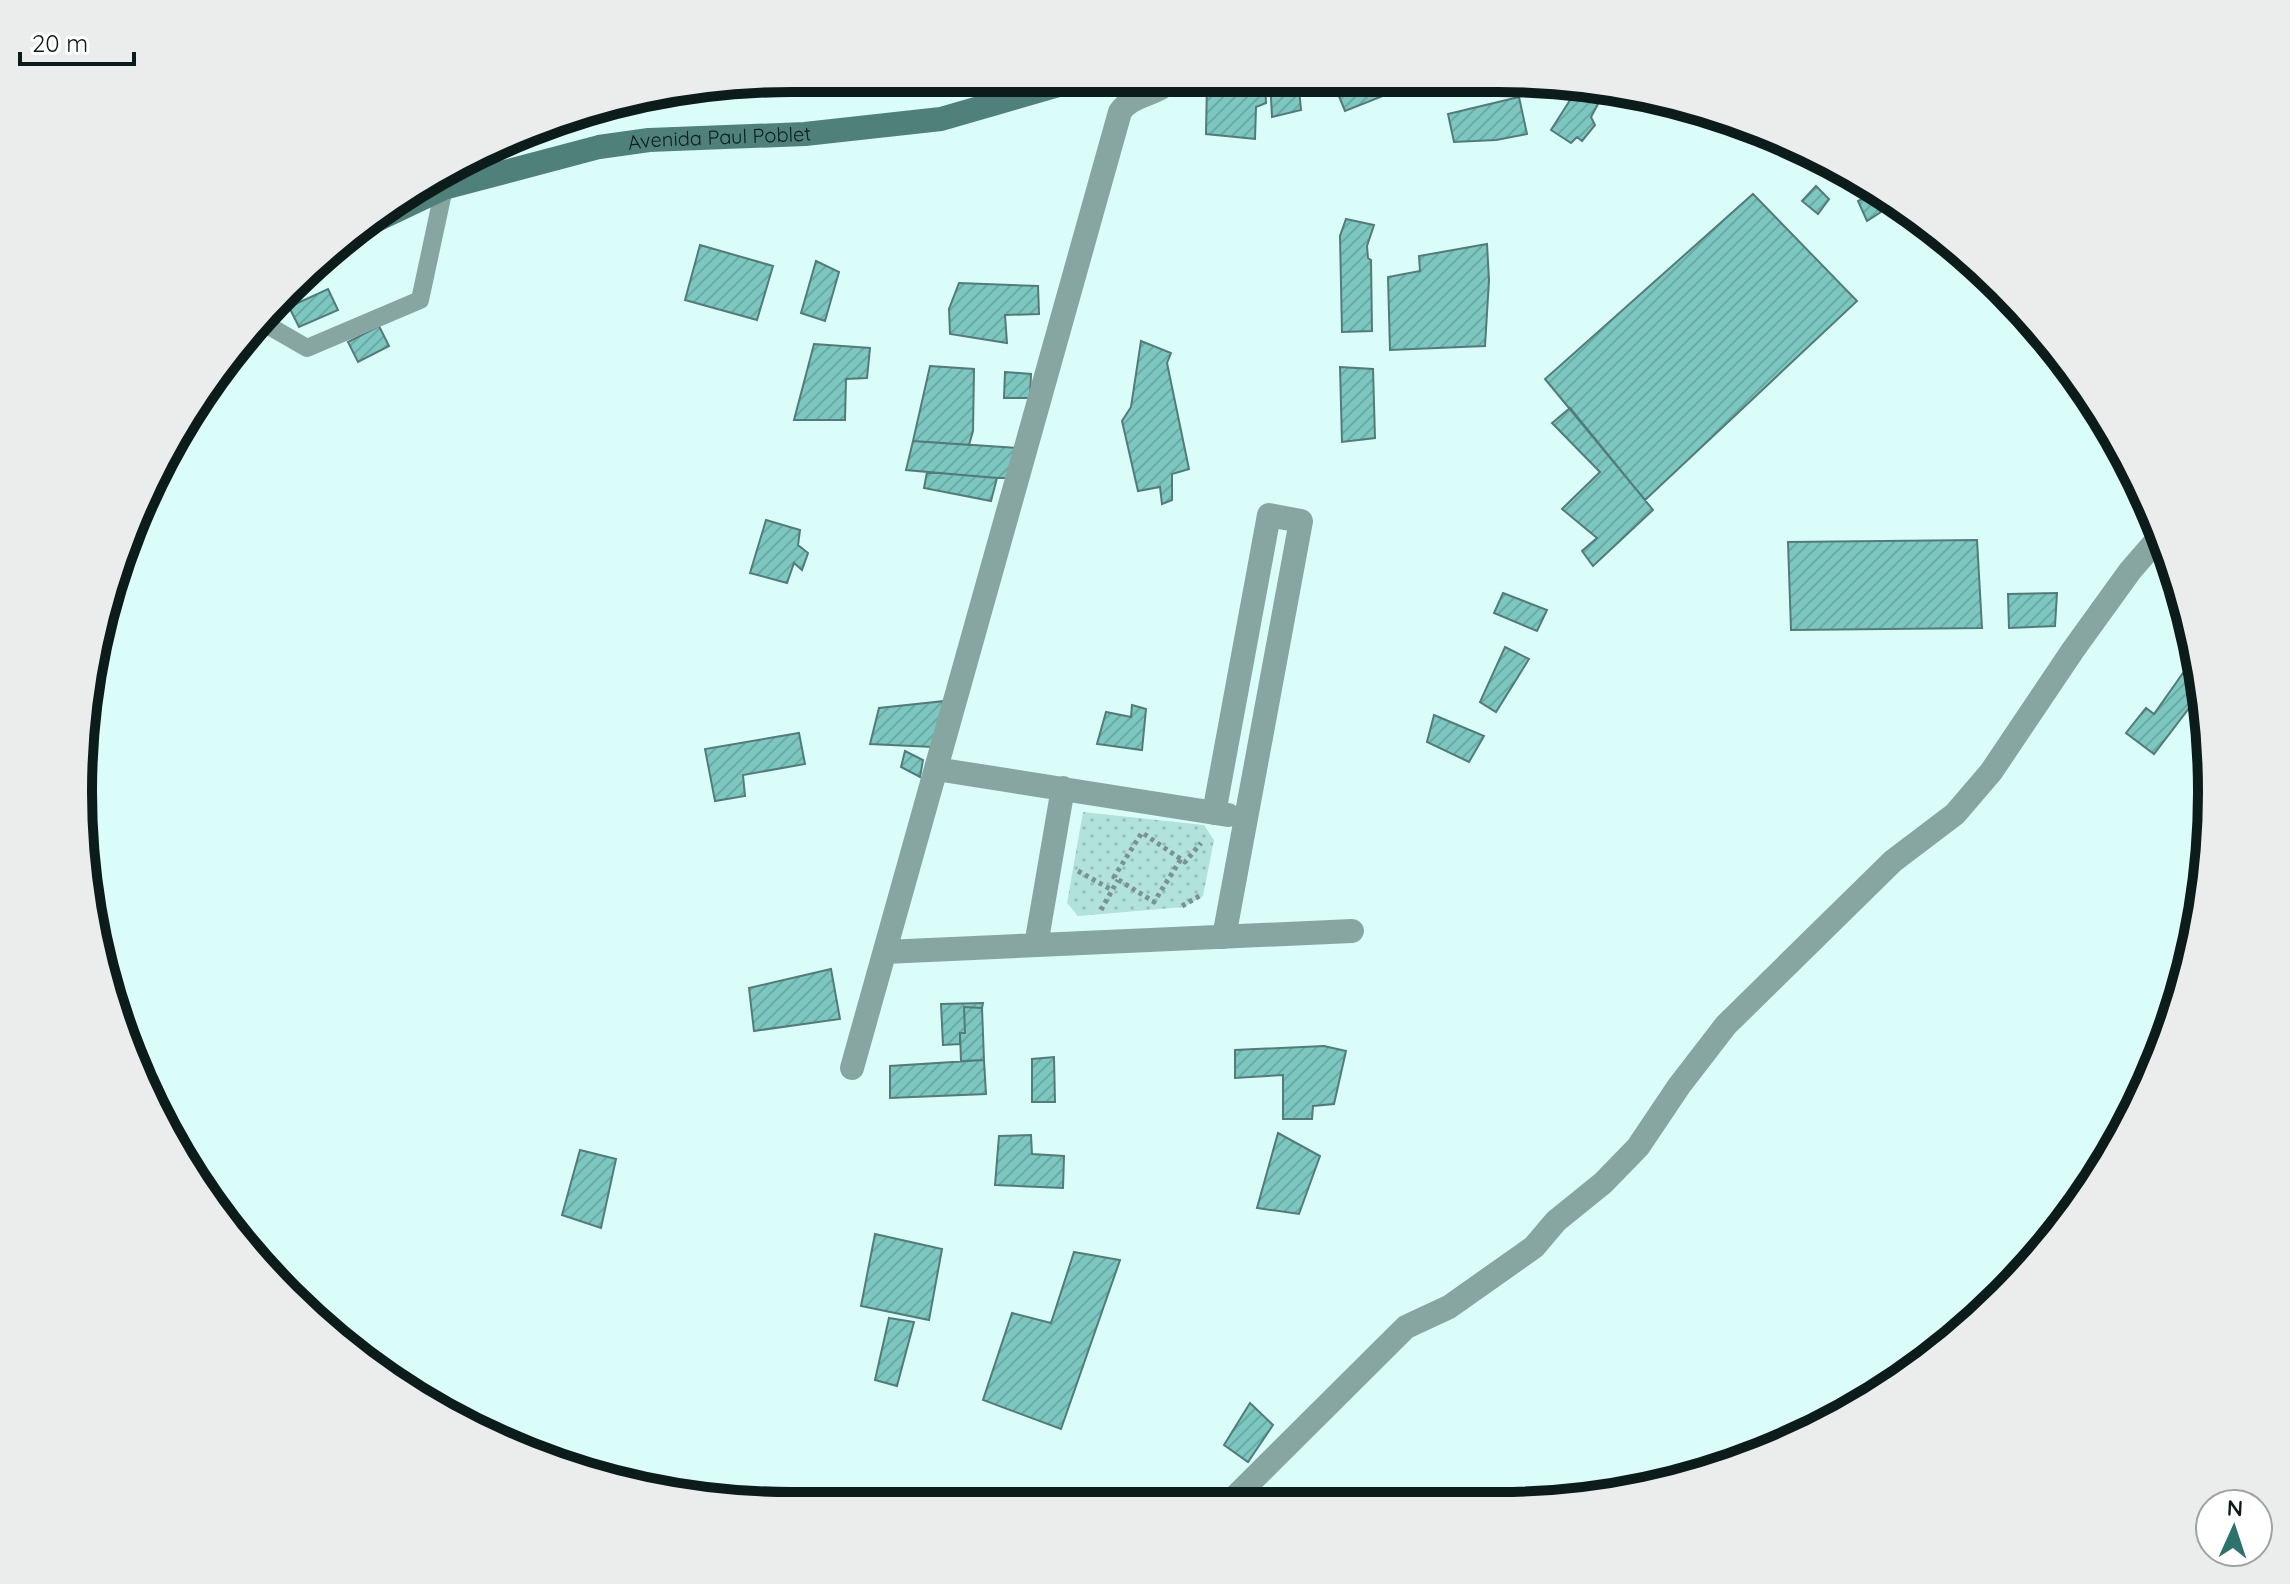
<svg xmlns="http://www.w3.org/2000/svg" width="2290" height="1584" font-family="Quicksand,sans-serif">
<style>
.park{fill:url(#park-dots)}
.building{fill:url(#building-hatch);stroke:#537b77;stroke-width:2}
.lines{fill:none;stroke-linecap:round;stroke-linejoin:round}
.path{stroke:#799390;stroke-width:5;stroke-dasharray:4 4;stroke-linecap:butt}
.lane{stroke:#87a6a2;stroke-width:18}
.street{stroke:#87a6a2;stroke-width:24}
.secondary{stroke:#50807a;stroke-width:24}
.labels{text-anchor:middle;stroke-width:6;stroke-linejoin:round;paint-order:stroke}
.street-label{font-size:20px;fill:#0b1c1a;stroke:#fff}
.rim{fill:none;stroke:#0b1c1a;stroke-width:10}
</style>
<defs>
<pattern id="park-dots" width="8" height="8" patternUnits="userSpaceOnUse" patternTransform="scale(2)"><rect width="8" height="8" fill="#b2e2dc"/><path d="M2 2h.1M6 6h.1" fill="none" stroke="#98c1bc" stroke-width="1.8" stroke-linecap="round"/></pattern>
<pattern id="building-hatch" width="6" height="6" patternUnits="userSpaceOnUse" patternTransform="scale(2)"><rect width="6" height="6" fill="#7cc8c0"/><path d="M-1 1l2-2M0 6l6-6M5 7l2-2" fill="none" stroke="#6aaba4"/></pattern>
</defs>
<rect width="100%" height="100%" fill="#dbfdf9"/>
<path class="park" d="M1083,812L1204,825L1214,840L1203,896L1184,907L1078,916L1067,903Z"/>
<path class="building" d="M1223,78H1265L1266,103L1256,107L1255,139L1206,134L1207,81Z
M1270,78H1298L1301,110L1272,117Z
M1364,78H1388L1393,92L1345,111L1336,89L1366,84Z
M1579,86L1606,89L1591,117L1595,125L1582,141L1577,137L1571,143L1551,130Z
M1519,97L1527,134L1496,140L1454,142L1448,114Z
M1816,186L1829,199L1818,214L1802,201Z
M1753,194L1857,301L1645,500L1545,379Z
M1868,196L1881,212L1867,221L1858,201Z
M1346,219L1374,225L1367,246L1368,258L1371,260L1372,331L1342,332L1340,236Z
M1487,244L1489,280L1485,346L1390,350L1388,277L1420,271L1419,256Z
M700,245L773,266L757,320L685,300Z
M816,261L839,272L825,321L801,313Z
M959,283L1038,286L1039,314L1005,315L1007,343L950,334L949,309Z
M328,289L338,310L299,327L289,307Z
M379,326L389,346L358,362L348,342Z
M1141,341L1171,353L1167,363L1189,469L1172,474V500L1162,504L1160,487L1138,491L1122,421L1131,407Z
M814,344L870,348L867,378L846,379L845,420H794Z
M930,366L974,369L973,431L969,445L913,441Z
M1340,367L1373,369L1375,438L1342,442Z
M1005,372L1031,374L1030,398H1004Z
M1570,408L1653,510L1593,566L1582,551L1597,538L1562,509L1600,472L1552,423Z
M913,441L1018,448L1011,478H997L906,470Z
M927,472L997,478L991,501L924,488Z
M766,520L800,530L798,545L808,553L802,570L794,563L787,583L750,573Z
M1977,540L1982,628L1791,630L1788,542Z
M1503,593L1547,610L1537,631L1494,613Z
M2057,593L2055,626L2009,628L2008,594Z
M1505,647L1529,659L1496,712L1480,702Z
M2183,673L2202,691L2154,754L2126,733L2146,708L2154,714Z
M945,701L933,747L870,744L879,708Z
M1132,705L1146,709L1142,750L1097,744L1106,712L1131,717Z
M1434,715L1484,736L1469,762L1427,742Z
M799,733L805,764L743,775L745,796L715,801L705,749Z
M905,751L923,760L920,777L901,767Z
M831,969L840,1019L754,1031L749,988Z
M983,1003L982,1008L964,1007L965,1033H960V1044L943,1045L941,1004Z
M964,1007L982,1008L984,1060L961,1061L960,1033H965Z
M1324,1046L1346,1051L1334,1104L1313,1106L1312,1119H1283V1075L1235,1078V1050Z
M1054,1057L1055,1102H1032V1059Z
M984,1060L986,1094L890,1098V1066Z
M1278,1133L1320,1156L1299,1214L1257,1208Z
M1031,1135L1032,1154L1064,1156L1063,1188L995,1185L999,1136Z
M580,1150L616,1159L601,1228L562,1215Z
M875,1234L942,1249L929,1320L861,1306Z
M1074,1252L1120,1260L1061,1429L983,1400L1012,1313L1051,1323Z
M889,1318L914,1322L897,1386L875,1380Z
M1250,1403L1273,1425L1248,1462L1224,1445Z"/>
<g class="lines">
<path class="path" d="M1141,834L1114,877L1154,902L1181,859
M1144,834L1185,862L1201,843
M1078,871L1112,890
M1182,906L1201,895
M1101,910L1118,880"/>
<path class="lane" d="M257,319L307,348L420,300L444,188"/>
<path class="street" d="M936,769L1228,815
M1214,813L1269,515L1301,521L1224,937
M1036,945L1063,788
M885,952L1352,931
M852,1068L1120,112C1132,93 1159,96 1172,78
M1226,1506L1406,1327L1449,1307L1534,1247L1556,1221L1603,1183L1638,1147L1679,1086L1726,1025L1893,861L1955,814L1991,772L2073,650L2130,571L2162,534"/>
<path class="secondary" id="s1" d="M362,227L444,188L599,147L649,140L805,134L941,119L1083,78"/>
</g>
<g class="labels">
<g class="street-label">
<text dy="7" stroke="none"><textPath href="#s1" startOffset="372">Avenida Paul Poblet</textPath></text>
</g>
</g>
<path d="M0 0H2290V1584H0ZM792 92H1498A700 700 0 0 1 2198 792V792A700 700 0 0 1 1498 1492H792A700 700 0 0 1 92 792V792A700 700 0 0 1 792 92Z" fill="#ebeded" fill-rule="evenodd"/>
<path class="rim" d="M792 92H1498A700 700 0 0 1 2198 792V792A700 700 0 0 1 1498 1492H792A700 700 0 0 1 92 792V792A700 700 0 0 1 792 92Z"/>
<g transform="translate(2234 1528) rotate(3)"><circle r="38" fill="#ffffff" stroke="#9da4a3" stroke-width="2"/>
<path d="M0-6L14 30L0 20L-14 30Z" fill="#2b736c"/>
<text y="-12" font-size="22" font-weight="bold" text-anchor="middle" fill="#0b1c1a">N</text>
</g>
<path d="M20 52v12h114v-12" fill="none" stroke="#0b1c1a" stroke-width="4"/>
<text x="32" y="52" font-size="24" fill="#0b1c1a" stroke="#ffffff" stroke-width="6" paint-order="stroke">20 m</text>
</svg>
